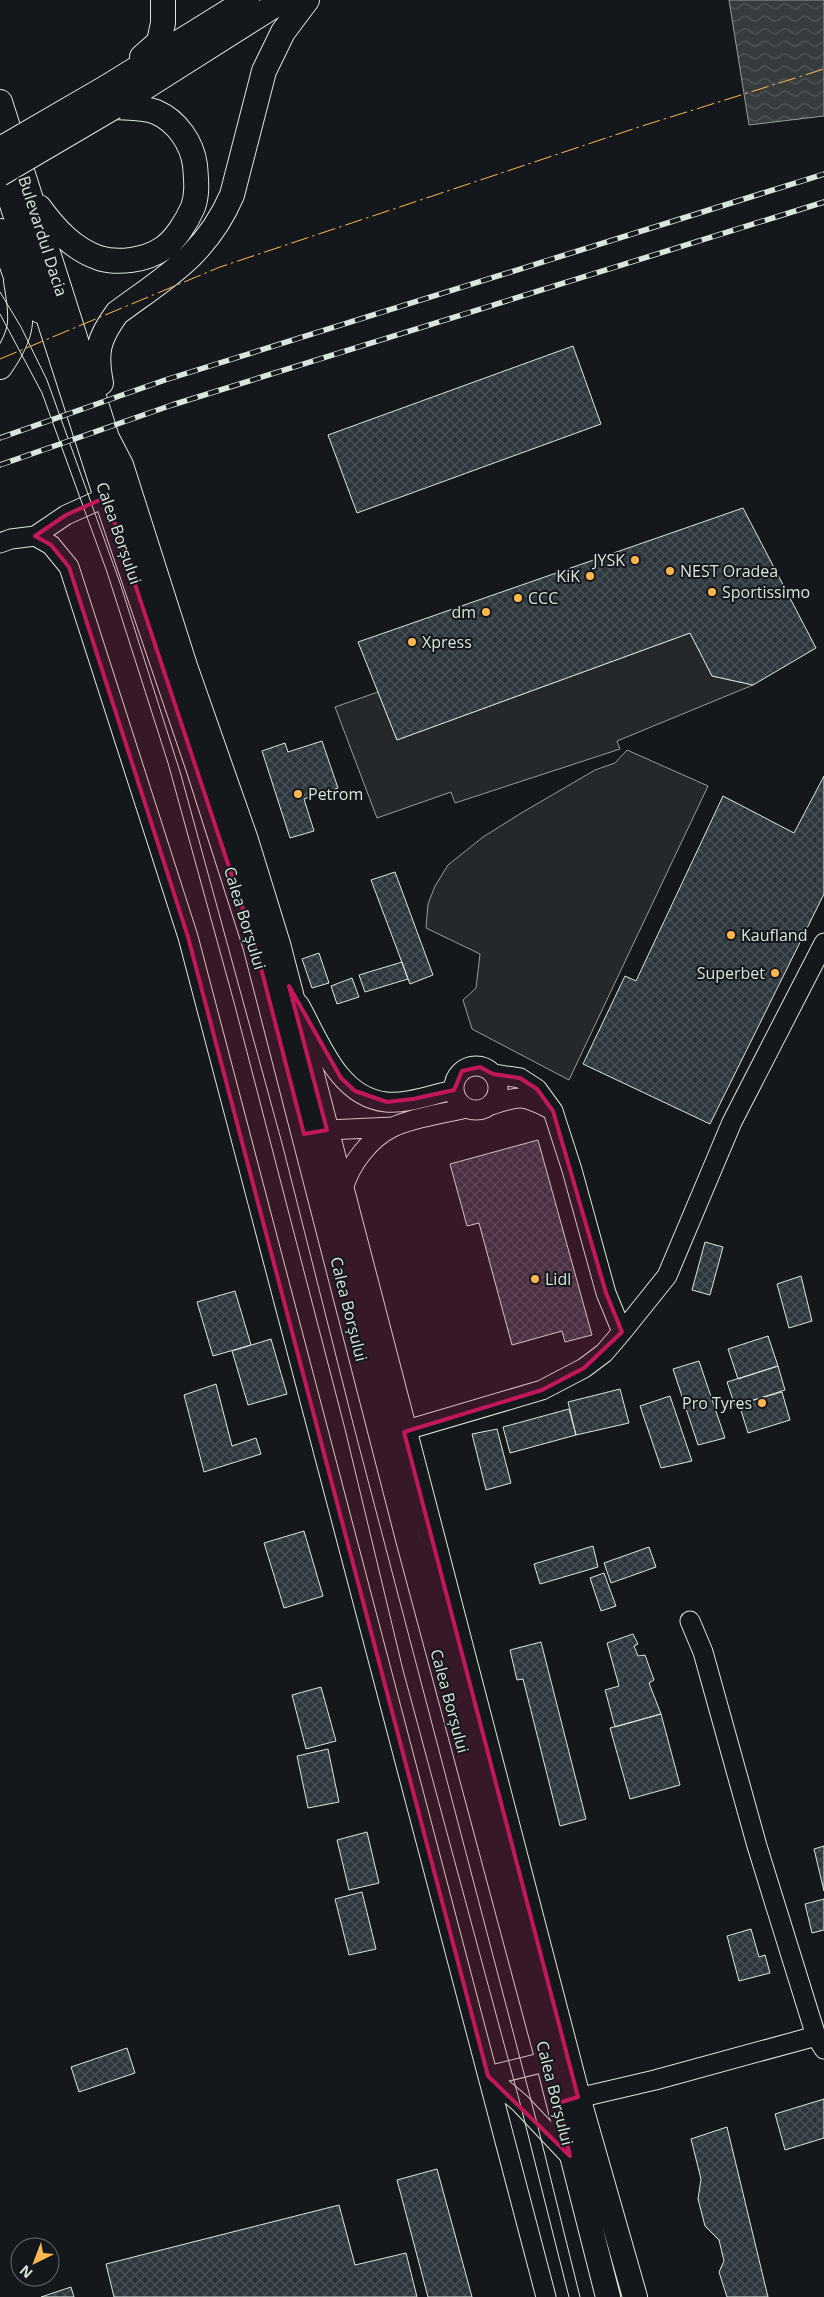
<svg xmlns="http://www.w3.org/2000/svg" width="824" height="2297" font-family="'Open Sans',sans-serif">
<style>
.parking{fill:#24282b;stroke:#939e99}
.water{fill:url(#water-waves);stroke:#939e99}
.building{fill:url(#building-cross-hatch);stroke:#d8e6dc}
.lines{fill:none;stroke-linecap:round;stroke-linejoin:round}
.minor-casing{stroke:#d8e6dc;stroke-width:21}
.major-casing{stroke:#d8e6dc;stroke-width:26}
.minor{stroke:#14181c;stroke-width:19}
.major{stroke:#14181c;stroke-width:24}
.tram{stroke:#d8e6dc;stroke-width:1}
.rail-casing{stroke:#d8e6dc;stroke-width:5.5}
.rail{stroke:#14181c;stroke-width:4;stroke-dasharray:11;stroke-linecap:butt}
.major-bridge-casing{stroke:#d8e6dc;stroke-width:26;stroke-linecap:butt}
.major-bridge{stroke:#14181c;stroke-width:24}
.power{stroke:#ffb74d;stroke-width:1;stroke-dasharray:18 4 2.5 4;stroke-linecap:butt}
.marked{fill:#c2185b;fill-opacity:0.2;stroke:#c2185b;stroke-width:4;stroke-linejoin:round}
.poi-dot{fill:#ffb74d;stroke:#14181c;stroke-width:2}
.labels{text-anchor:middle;stroke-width:4;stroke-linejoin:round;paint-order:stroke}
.street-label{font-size:16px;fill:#d8e6dc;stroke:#14181c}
.poi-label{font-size:16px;fill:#d8e6dc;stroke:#14181c;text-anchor:start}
</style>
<defs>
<pattern id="water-waves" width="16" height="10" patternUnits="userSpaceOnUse" patternTransform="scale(1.25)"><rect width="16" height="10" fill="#363b3e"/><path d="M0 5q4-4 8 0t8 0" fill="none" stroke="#525759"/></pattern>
<pattern id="building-cross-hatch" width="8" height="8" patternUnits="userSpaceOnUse" patternTransform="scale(1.25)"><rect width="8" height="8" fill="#2c363c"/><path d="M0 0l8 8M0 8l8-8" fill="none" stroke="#4a5358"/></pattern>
</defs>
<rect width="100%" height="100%" fill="#14181c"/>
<path class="parking" d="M690,633L712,676L753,685L617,741L620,749L455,803L451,792L377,818L335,707L378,692L397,740Z
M627,750L708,786L569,1080L472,1029L463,1000L476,988L480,954L426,928L428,904L435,886L448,865L483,837L523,812L595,770L615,763Z"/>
<path class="water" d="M729,0H824V116L749,125Z"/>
<path class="building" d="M573,346L601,424L357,513L328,435Z
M743,508L816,648L753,685L712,676L690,633L397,740L358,642Z
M322,741L338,788L304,799L314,831L290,838L262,751L285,743L288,752Z
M824,776V894L710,1124L583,1064L625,976L636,981L723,796L794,833Z
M395,872L433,975L410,984L371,880Z
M319,953L329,983L312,988L302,959Z
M402,962L408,979L365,992L359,975Z
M352,978L359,997L337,1004L331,986Z
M538,1140L592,1335L565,1342L562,1331L512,1345L479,1223L467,1226L450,1164Z
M705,1242L723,1247L710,1295L692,1290Z
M801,1276L812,1321L789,1328L777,1284Z
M235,1291L251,1345L213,1356L197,1302Z
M768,1336L778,1366L738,1379L728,1349Z
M271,1339L287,1394L248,1405L232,1351Z
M699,1361L725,1438L698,1445L673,1369Z
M778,1366L785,1390L735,1406L727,1382Z
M216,1384L232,1446L256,1438L261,1454L204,1472L184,1395Z
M620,1389L629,1423L576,1435L568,1402Z
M782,1392L790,1420L748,1433L739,1404Z
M670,1396L692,1461L661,1468L640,1406Z
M569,1409L576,1435L510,1453L503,1427Z
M497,1429L511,1483L486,1490L472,1434Z
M304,1531L323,1596L284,1608L264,1543Z
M593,1546L598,1567L540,1584L534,1564Z
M649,1547L656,1567L611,1583L604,1563Z
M604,1573L616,1606L601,1611L590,1578Z
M633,1634L638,1644L634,1646L638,1656L645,1655L654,1680L649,1683L661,1714L615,1727L605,1690L619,1686L607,1643Z
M541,1642L586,1819L560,1826L523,1679L517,1680L510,1650Z
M321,1687L336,1741L306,1749L292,1695Z
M661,1714L680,1785L630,1799L610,1728Z
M328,1749L339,1802L308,1808L297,1756Z
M367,1832L379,1883L349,1890L337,1840Z
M824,1846V1891L814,1849Z
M362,1892L376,1949L349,1955L335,1899Z
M824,1899V1930L812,1933L805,1904Z
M751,1929L759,1957L765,1955L770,1973L739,1981L727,1936Z
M127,2048L135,2073L79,2092L71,2067Z
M824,2099V2138L785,2150L775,2114Z
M727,2127L768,2297H727L719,2272L724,2261L719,2240L705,2226L698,2199L701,2179L691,2139Z
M437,2169L472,2297H428L397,2180Z
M339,2205L355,2265L406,2253L417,2297H114L106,2264Z
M71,2287L74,2297H41Z"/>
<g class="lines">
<g class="minor-casing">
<path id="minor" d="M35,536L51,545L69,567L188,937L546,2297
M0,543L11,539L35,536L66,515L106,497
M299,1004C320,1041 338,1097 386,1102C408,1104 433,1094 454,1090
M454 1088a22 22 0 1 1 44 0a22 22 0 1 1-44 0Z
M493,1074L520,1078L537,1089L553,1111L572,1170L606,1293L622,1332
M491,1105C519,1096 522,1094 548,1108
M313,1133L327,1130L393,1127
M343,1189C350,1164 370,1138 393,1127C415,1117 442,1114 466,1108
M393,1434L542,1390L584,1368L604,1353L622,1332L667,1276L732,1122L824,943
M690,1621L703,1652L757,1846L816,2036L824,2049
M488,2076L520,2103L570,2156
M488,2076L561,2058
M565,2101L655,2080L816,2036"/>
</g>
<g class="major-casing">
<path id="major" d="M142,57L159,42L163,23V0
M107,87L247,0
M0,102L107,438L121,465L185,666L246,840L278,944L578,2097L635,2297
M114,107L272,7L287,0
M0,167L106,497L198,767L255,945L409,1543L548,2061L608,2297
M39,207C55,229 73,249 99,258C118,264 146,260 162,249C175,241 187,221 193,207C198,193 196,179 195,165C192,143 177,121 156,112C143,107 128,108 114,107
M0,231L15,274L40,311
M0,367C24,333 23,320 16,281
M101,383C95,352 98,339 117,313C167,276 206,255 232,195L264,71L283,32L307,0"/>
</g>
<use href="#minor" class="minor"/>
<use href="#major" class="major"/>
<path class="tram" d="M0,292L21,327L47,380L120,583L181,775L283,1147L355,1431L537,2123L580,2297
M0,314L42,393L107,572L168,763L235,1006L345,1429L403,1670L520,2103L569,2297"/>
<g class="rail-casing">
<path id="rail" d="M0,438L165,380L824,174
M0,465L172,405L824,202"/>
</g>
<use href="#rail" class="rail"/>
<g class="major-bridge-casing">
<path id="major-bridge" d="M0,149L107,87
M0,174L114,107"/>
</g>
<use href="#major-bridge" class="major-bridge"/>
<path class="power" d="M0,359L220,267L642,126L824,69"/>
</g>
<path class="marked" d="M106,497L255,945L304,1134L327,1130L289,986L341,1078L355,1091L387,1102L413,1099L454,1090L462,1071L480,1067L493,1074L520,1078L537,1089L553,1111L606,1293L622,1332L584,1368L542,1390L404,1432L578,2097L558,2103L570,2156L488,2076L188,937L69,567L51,545L35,536L66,515Z"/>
<g class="poi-dot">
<circle cx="635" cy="560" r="5"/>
<circle cx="670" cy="571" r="5"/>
<circle cx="590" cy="576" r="5"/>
<circle cx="712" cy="592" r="5"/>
<circle cx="518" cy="598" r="5"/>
<circle cx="486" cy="612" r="5"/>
<circle cx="412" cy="642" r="5"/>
<circle cx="298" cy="794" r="5"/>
<circle cx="731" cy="935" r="5"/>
<circle cx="775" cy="973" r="5"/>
<circle cx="535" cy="1279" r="5"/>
<circle cx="762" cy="1403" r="5"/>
</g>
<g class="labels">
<g class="street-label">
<text transform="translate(43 236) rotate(72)" y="6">Bulevardul Dacia</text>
<text transform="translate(119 533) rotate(71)" y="6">Calea Borșului</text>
<text transform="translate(245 918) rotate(73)" y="6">Calea Borșului</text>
<text transform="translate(349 1309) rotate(76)" y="6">Calea Borșului</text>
<text transform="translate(450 1701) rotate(75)" y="6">Calea Borșului</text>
<text transform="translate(555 2093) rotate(76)" y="6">Calea Borșului</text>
</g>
<g class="poi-label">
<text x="625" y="566" text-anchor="end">JYSK</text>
<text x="680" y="577">NEST Oradea</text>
<text x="580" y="582" text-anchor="end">KiK</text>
<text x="722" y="598">Sportissimo</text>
<text x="528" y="604">CCC</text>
<text x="476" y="618" text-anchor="end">dm</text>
<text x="422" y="648">Xpress</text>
<text x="308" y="800">Petrom</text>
<text x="741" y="941">Kaufland</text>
<text x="765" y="979" text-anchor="end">Superbet</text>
<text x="545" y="1285">Lidl</text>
<text x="752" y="1409" text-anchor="end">Pro Tyres</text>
</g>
</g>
<g transform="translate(35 2262) rotate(222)"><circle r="24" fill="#14181c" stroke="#626a69"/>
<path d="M0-4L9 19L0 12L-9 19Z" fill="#ffb74d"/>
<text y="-8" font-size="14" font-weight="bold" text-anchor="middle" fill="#d8e6dc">N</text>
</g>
</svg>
